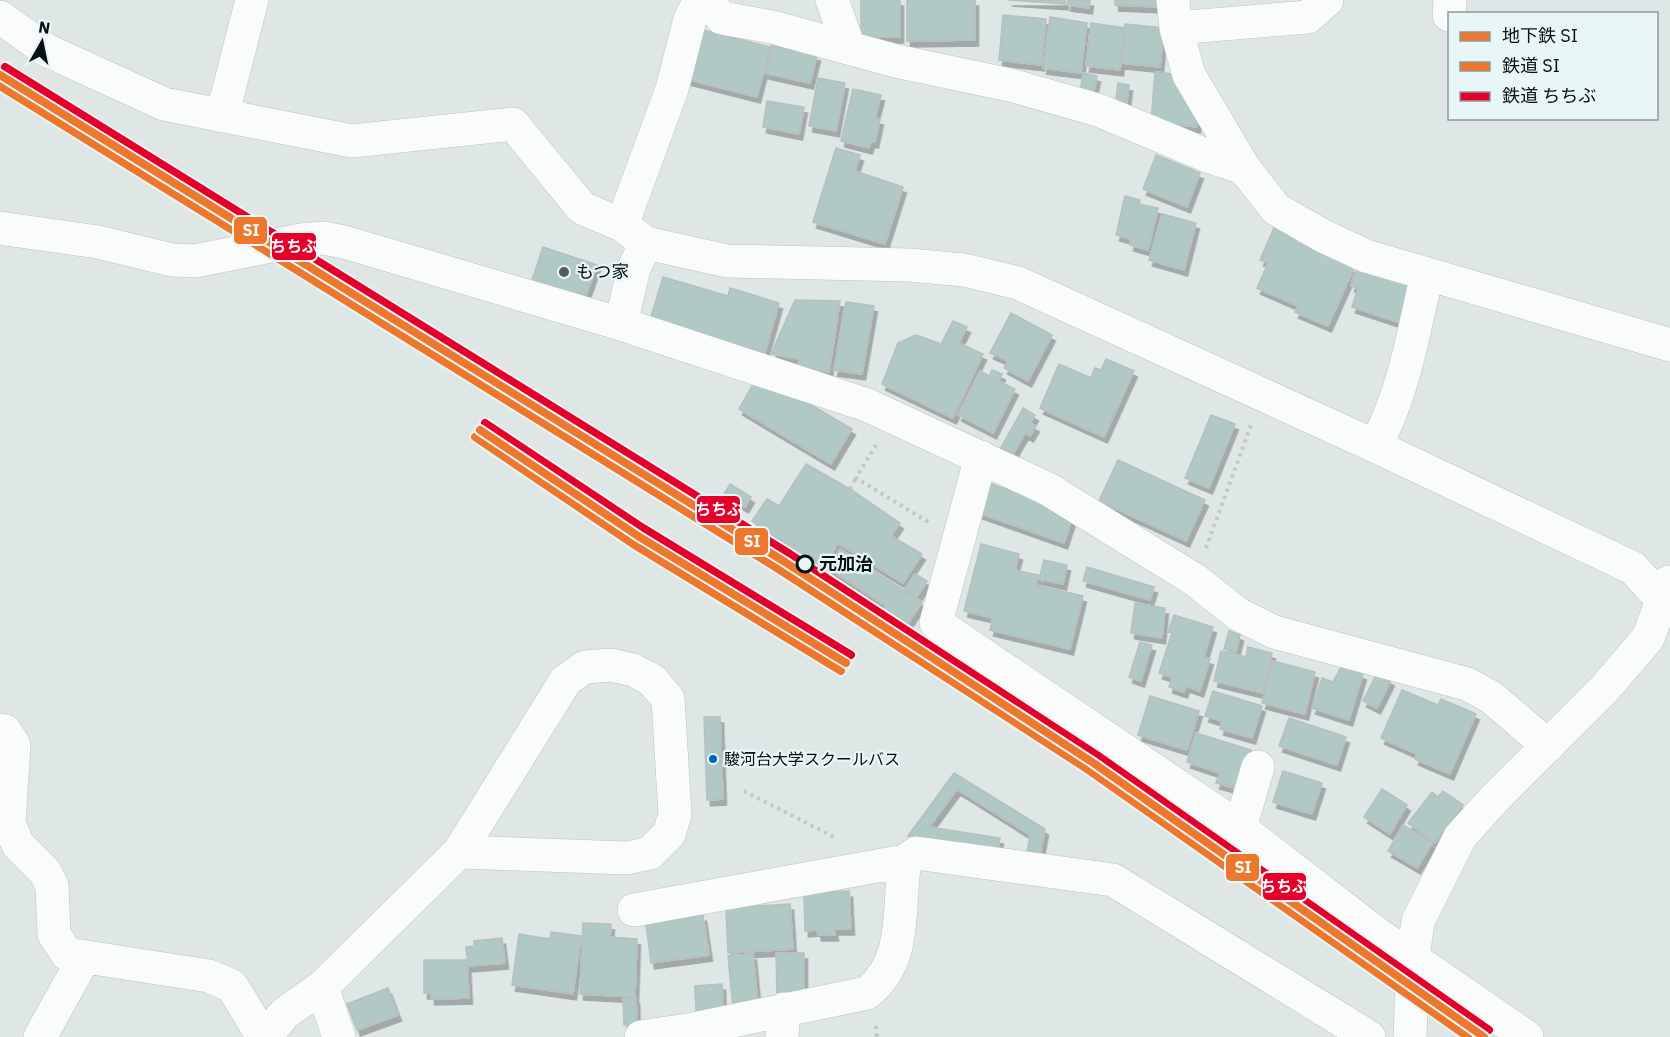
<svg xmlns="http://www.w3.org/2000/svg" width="1670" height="1037" font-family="'IBM Plex Sans','Noto Sans JP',sans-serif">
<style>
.building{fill:#b0c9c4;stroke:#b9bebe;stroke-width:1.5;filter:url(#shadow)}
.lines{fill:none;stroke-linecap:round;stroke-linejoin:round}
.minor-casing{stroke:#bec3c3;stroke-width:34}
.path{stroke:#c3c6c6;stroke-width:4;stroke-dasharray:3 4.5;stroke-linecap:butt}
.minor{stroke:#fafbfb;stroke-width:33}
.rail-1-casing{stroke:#e8f6f7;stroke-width:12}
.rail-2-casing{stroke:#e8f6f7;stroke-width:12}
.rail-1{stroke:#ed772d;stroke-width:8}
.rail-2{stroke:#e4002b;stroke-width:8}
.metro-1-casing{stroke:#e8f6f7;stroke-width:12}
.metro-1{stroke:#ed772d;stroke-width:8}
.poi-dot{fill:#545a5a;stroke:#e8f6f7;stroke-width:2}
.stop-dot{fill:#e8f6f7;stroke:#0a0f0f;stroke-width:3}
.bus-dot{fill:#0065bd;stroke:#e8f6f7;stroke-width:2}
.labels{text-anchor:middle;stroke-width:4.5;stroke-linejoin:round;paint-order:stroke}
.bus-label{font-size:16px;fill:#0a0f0f;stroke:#e8f6f7;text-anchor:start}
.poi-label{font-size:18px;fill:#0a0f0f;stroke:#e8f6f7;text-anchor:start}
.stop-label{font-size:18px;font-weight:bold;fill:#0a0f0f;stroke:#e8f6f7;text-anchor:start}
.line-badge{stroke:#e8f6f7;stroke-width:2}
.badge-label{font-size:16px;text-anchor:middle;font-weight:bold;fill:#fff}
</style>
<defs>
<filter id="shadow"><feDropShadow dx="3.5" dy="6" stdDeviation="0" flood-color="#0004"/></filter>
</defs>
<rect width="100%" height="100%" fill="#dee6e6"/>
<path class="building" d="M861,0H900V37H861Z
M907,0H975V40L907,41Z
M1008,0H1065V4Z
M1068,0H1090L1089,8L1067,5Z
M1115,0H1161L1160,7L1115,5Z
M1003,15L1046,19L1041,65L999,60Z
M1050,17L1087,23L1081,73L1043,68Z
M1091,23L1125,28L1120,70L1086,66Z
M1125,24L1164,28L1160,67L1122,63Z
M699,29L770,47L757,97L686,79Z
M772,45L817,55L810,83L765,73Z
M1155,72L1173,74L1199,108L1197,127L1151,122Z
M1083,73L1097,76L1093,96L1080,94Z
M818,78L845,83L836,131L809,126Z
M1118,83L1129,85L1126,109L1115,107Z
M853,89L881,95L875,118L880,119L875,142L871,141L869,148L841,141Z
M767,101L804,107L799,134L763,127Z
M836,148L860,155L855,171L903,187L885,244L813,222Z
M1156,155L1200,173L1187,207L1143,189Z
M1125,196L1140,200L1139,204L1158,208L1148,250L1130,245L1131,239L1116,235Z
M1162,214L1196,223L1184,270L1149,260Z
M1274,228L1297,239L1296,242L1354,268L1328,326L1295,312L1298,306L1257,288L1268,263L1260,260Z
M543,247L597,265L585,298L532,280Z
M1357,267L1410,283L1398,322L1352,307L1358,288L1351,286Z
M663,277L728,296L730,288L779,303L765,353L650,320Z
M795,300L840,301L829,372L798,367L799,359L771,354Z
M846,302L874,306L862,374L834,370Z
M1011,313L1052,335L1028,381L1004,368L1008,361L990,353Z
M953,321L967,327L959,343L983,354L953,418L882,384L898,343L916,335L941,344Z
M1106,359L1134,371L1104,437L1040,408L1059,364L1091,378L1095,368L1101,370Z
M992,370L1002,374L999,381L1015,389L993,433L958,415L980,371L989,376Z
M756,379L788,398L791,393L852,429L831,464L739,409Z
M1023,408L1035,415L1030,423L1036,426L1030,436L1025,433L1013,454L1001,448Z
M1211,415L1235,424L1209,488L1185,478Z
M1118,460L1205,500L1186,541L1099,501Z
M806,464L850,489L900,523L891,536L922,554L903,583L838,543L822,569L752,521L767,499L779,506Z
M989,483L1056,507L1054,513L1072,519L1064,543L979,513Z
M730,484L751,497L745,507L724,494Z
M981,544L1019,554L1015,570L1038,575L1036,585L1083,596L1070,649L990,630L993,618L964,611Z
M840,549L922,602L897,640L873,626L886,606L828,568Z
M1044,560L1067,565L1063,584L1039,579Z
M1087,567L1154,587L1150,600L1083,581Z
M915,574L927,581L917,597L905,589Z
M1135,603L1165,608L1162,638L1131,633Z
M1174,615L1213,627L1204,657L1210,659L1200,691L1186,686L1184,692L1169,687L1172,677L1159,673L1172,633L1168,632Z
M1229,631L1240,635L1236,652L1224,649Z
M1140,642L1152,645L1141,681L1129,677Z
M1248,647L1272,653L1263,693L1214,681L1221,651L1246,657Z
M1273,661L1315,672L1305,714L1262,703Z
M1341,667L1363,674L1349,720L1312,708L1322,678L1333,682Z
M1377,673L1391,680L1377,708L1363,701Z
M1402,690L1438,705L1441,699L1476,714L1450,774L1415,759L1417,754L1381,738Z
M1213,691L1262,706L1252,738L1220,729L1222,721L1205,716Z
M1150,696L1199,711L1187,750L1138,735Z
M704,717H720L723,799L707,800Z
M1289,718L1346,737L1337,765L1279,746Z
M1196,733L1251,750L1239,789L1216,783L1220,773L1187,762Z
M1283,771L1322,783L1312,814L1273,802Z
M954,773L1045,829L1040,856L1027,853L1030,835L957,789L929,827L1000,838L998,850L908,836Z
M1382,789L1407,805L1390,834L1364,817Z
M1443,791L1463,805L1435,843L1408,823L1432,792L1438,797Z
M1403,825L1432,843L1417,868L1388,851Z
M849,891L851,929H834L835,935H818L817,930L805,931L804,893Z
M790,904L793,949L728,953L726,908Z
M703,915L709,955L651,963L646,924Z
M583,923L611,924L610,937L637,939L635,997L580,994Z
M551,932L581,936L573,994L512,985L519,934L550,939Z
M502,938L505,963L468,966L466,947L474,946V941Z
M776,953H804V996L777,997Z
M753,954L758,1006L733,1008L728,956Z
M424,960H467L469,998L431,999V993H424Z
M722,984L723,1010L696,1012L695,986Z
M388,988L398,1015L357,1030L347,1004Z
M623,998H636L637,1024L624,1025Z"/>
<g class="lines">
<g class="minor-casing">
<path id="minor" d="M706,0L722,18L772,27L896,61L1010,85L1098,110L1208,156L1244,168L1276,209L1323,236L1366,256L1670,345
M832,0L849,47
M1173,0L1176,28L1189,75L1244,168
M1449,15L1450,0
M0,17L46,50L164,104L352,141L513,124L582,208L622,225L646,243
M1176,28L1308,17L1327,0
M222,116L252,0
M622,225L672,89L690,19L700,0
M0,228L98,242L172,260L195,261L301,240L323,238L344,242L621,324L867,405L1048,489L1195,580L1238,614L1274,632L1467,684L1491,697L1548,746
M621,324L634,268L646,243L727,261L909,265L964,270L1018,283L1375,446L1633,568L1670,609
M1375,446C1404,394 1413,333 1427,275
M981,457L936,623L1240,828L1376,933L1527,1037
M0,730L5,731L14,745L9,823L18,845L45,872L52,886L54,934L67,954L209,976L232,986L263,1037
M1240,828L1258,767
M634,910L905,861
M322,987L339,1037
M40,1037L84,958
M265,1037L285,1013L322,987L459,852L566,680L585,667L611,665L633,670L652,680L668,699L675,814L669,834L650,853L627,858L459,852
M641,1037L694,1029L867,993C909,959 897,908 905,861L916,853L1113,880L1369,1037
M782,1037L784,1009
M1410,1037L1413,957L1418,921L1460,837L1494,799L1606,687L1648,638L1669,582"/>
</g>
<path class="path" d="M876,445L856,478L930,523
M850,489L856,478
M1206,548L1251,425
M744,791L836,838
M876,1026L877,1037"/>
<use href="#minor" class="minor"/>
<g class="rail-1-casing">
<path id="rail-1" d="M0,86L780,570L1087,769L1468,1037
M475,437L633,544L841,671"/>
</g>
<g class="rail-2-casing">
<path id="rail-2" d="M5,67L790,554L1097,755L1489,1030
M485,423L643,528L851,655"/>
</g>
<use href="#rail-1" class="rail-1"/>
<use href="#rail-2" class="rail-2"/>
<g class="metro-1-casing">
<path id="metro-1" d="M0,75L785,562L1092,762L1484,1037
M480,430L638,536L846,663"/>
</g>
<use href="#metro-1" class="metro-1"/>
</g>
<circle class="poi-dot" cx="564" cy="272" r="6"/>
<circle class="stop-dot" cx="805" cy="564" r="8"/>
<circle class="bus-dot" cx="713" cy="759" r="5"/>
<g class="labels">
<g class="bus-label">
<text x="724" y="765">駿河台大学スクールバス</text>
</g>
<g class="poi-label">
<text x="576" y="278">もつ家</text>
</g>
<g class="stop-label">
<text x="819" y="570">元加治</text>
</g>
</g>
<g class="line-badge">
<rect x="233" y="216" width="35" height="29" rx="6" fill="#ed772d"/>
<rect x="271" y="232" width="46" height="29" rx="6" fill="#e4002b"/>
<rect x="696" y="495" width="45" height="29" rx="6" fill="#e4002b"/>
<rect x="734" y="527" width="35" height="29" rx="6" fill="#ed772d"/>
<rect x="1225" y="853" width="35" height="29" rx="6" fill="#ed772d"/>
<rect x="1262" y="872" width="45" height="29" rx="6" fill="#e4002b"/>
</g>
<g class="badge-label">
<text x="251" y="236">SI</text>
<text x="294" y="252">ちちぶ</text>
<text x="719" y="515">ちちぶ</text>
<text x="752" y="547">SI</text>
<text x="1243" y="873">SI</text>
<text x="1284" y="892">ちちぶ</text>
</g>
<rect x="1448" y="12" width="210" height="108" fill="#e8f6f7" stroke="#8f9a9a" stroke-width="1.5"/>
<rect x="1460" y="32" width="30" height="9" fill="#ed772d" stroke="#8f9a9a" stroke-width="1.5"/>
<text x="1502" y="42" font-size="18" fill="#0a0f0f">地下鉄 SI</text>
<rect x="1460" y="62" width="30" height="9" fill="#ed772d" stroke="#8f9a9a" stroke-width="1.5"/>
<text x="1502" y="72" font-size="18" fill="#0a0f0f">鉄道 SI</text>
<rect x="1460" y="92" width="30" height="9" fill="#e4002b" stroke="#8f9a9a" stroke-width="1.5"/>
<text x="1502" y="102" font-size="18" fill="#0a0f0f">鉄道 ちちぶ</text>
<g transform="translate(42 42) rotate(9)" stroke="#e8f6f7" stroke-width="4.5" paint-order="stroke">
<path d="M0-4.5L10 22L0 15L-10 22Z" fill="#0a0f0f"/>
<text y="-9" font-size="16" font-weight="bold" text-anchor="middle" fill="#0a0f0f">N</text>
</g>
</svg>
